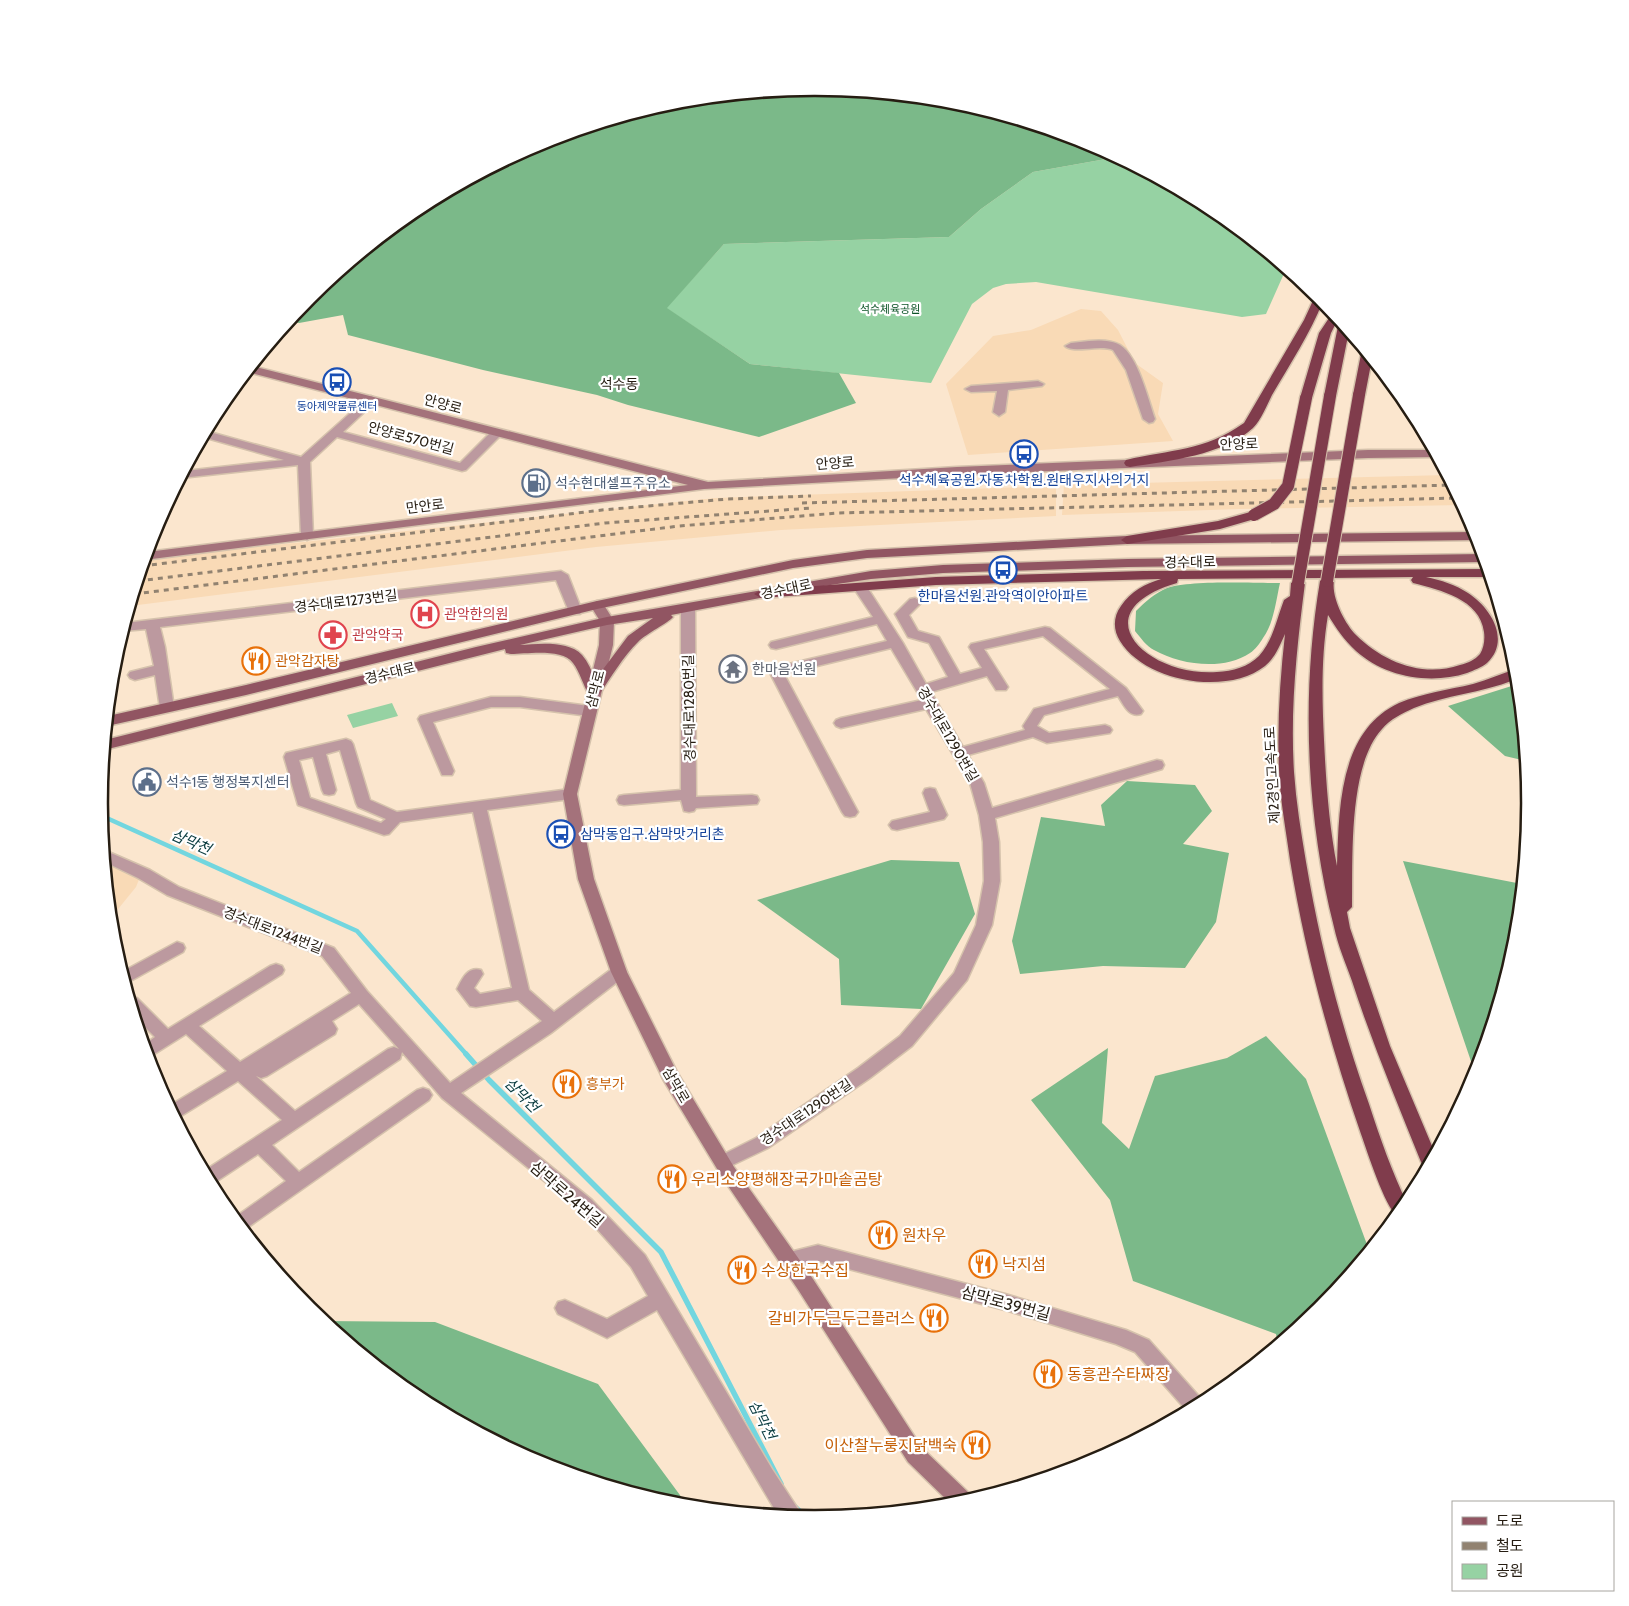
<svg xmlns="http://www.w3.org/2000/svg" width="1629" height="1606" font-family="Cabin,'Noto Sans KR',sans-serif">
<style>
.built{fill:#f9dab6}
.green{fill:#96d2a3}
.forest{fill:#7bb989}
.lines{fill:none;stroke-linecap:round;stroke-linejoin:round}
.stream-far1{stroke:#72d6df;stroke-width:4.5}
.stream{stroke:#72d6df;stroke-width:5.5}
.street-casing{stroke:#d5c2ac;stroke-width:3}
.secondary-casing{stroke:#d5c2ac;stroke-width:3}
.primary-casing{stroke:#d5c2ac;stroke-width:3}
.highway-casing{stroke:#d5c2ac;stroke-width:3}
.street{fill:#bc999f;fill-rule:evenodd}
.secondary{fill:#a4727b;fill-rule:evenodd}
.primary{fill:#915562;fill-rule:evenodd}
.highway{fill:#803c4c;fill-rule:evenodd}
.rail{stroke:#918270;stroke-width:3;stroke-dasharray:5 5;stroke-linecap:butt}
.highway-bridge-casing{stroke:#d5c2ac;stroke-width:14;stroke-linecap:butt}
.highway-bridge{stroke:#803c4c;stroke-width:12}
.labels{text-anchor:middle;stroke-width:4.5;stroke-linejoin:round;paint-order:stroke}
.far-park-label{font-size:11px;fill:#0c5427;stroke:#fff}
.far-transit-label{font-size:11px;fill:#164399;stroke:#fff}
.far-quarter-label{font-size:14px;fill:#261d12;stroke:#fff}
.street-label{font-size:14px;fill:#261d12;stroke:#fff}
.transit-label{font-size:14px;fill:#164399;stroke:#fff}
.service-label{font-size:14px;fill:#4e5e75;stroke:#fff;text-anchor:start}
.health-label{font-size:14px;fill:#be3a42;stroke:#fff;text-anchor:start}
.food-label{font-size:14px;fill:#c56008;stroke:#fff;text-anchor:start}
.worship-label{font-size:14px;fill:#5b616d;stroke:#fff;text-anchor:start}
.water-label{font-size:15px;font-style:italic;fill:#083a3e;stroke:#fff}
.near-food-label{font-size:16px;fill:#c56008;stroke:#fff;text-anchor:start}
.near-street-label{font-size:16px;fill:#261d12;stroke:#fff}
.rim{fill:none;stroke:#261d12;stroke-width:2.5}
</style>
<rect width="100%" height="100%" fill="#fbe6ce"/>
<path class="built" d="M1081,309L1101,311L1118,330L1135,363L1163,383L1158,414L1173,441L968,455L946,384L993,336L1031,330Z
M1447,475L1463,505L1240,509L1062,515L1064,485Z
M1056,486V516L781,530L596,547L130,606L144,559L715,498Z
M105,860L140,877L136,887L110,919Z"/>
<path class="green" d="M1112,155L1212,208L1286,269L1266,314L1242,317L1036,282L1006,284L993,288L972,304L931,383L750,364L666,308L724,244L949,237L981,209L1033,172L1106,159Z
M392,703L398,716L353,728L347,715Z"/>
<path class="forest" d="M815,88L954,101L1089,142L1112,155L1106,159L1033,172L981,209L949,237L724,244L667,308L750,364L839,373L856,403L759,437L628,405L597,395L483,370L348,335L343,315L299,323L289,321L309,297L417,208L541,142L675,101Z
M1280,583C1276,600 1274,623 1263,638C1260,643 1255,650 1250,653C1223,671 1181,665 1154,650C1147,647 1140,637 1135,631L1136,611C1146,601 1154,594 1167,588C1189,580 1254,583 1280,583Z
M1518,684L1526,761L1505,756L1448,706Z
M1127,781L1195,785L1212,811L1183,844L1229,853L1216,922L1185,968L1103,966L1020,974L1012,941L1041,817L1105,826L1101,805Z
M891,860L959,862L975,914L921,1009L841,1005L839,959L757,900Z
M1403,861L1522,884L1516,943L1476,1076Z
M1266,1036L1306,1079L1369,1250L1320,1309L1278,1344L1276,1334L1133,1281L1110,1200L1031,1100L1108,1048L1102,1123L1129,1149L1155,1076L1227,1058Z
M323,1321L435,1322L598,1384L688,1506L675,1505L540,1464L417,1398Z"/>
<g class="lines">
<path class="stream-far1" d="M100,815L357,931L467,1055"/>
<path class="stream" d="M466,1054L489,1080L661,1252L781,1484
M795,1507L807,1518"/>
<g class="street-casing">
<path id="street" d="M1089,341C1098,340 1111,340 1120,345C1138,356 1148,399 1155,419L1153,422L1149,423L1143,419L1126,370L1113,350C1100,344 1073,354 1065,346L1071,343Z
M1038,381L1044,384L1042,386L1008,390L1005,412L999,416L993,412L997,391L971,392L965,389L971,386Z
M371,396L375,398L377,400L375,402L343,432L460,463L493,430H501L503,433L466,470L462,471L337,437L310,462L313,536L307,540L301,536L298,465L181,478L185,471L284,460L203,437L206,431L301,457L367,398Z
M561,571L568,575L582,611L580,614H570L556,580L160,627L165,647L174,708L172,711H162L160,708L155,675L135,680L130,678L128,675L130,672L154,666L146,629L123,631L125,623Z
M860,583L865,584L903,643L926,684L948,677L929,643L908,637L895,614L910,599L915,598L922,602L909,615L918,631L939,637L960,674L982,668L969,647L971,644L1045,627L1050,628L1126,688L1143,711L1141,714C1129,718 1124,705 1118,696L1044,715L1037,726L1049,733L1105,725L1110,727L1112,730L1110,733L1047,743L1033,737L968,755L984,783L992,808L1157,760L1162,761L1164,765L1162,769L995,818L999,842L1000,881L992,925L967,980L912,1046L870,1078L768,1148L724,1169L718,1167L715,1162L718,1157L756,1138L858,1068L900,1036L954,973L976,925L984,881L983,842L979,815L970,783L926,709L841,728L836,726L834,723L836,720L841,718L922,700L891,648L784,674L858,812L855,816L850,817L845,816L842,812L769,671L771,668L776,667L887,641L877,624L776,649L771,648L769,645L771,642L873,617L853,587ZM1043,636L1110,689L1034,709L1023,726L1025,730L963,747L931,692L987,676L996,690H1006L1008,687L984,649Z
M688,604L695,608L696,797L752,795L757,796L759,800L757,804L696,808L694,811L689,812L684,811L681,800L624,805L619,804L617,800L619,796L624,795L681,790V608Z
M491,697H520L589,706L594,708L596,711L594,714L589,716L520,707H491L433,722L454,771L452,775H442L418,719L420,716Z
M346,739L351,741L353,744L370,800L397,812L570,789L575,790L577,794L575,798L570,799L487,810L529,990L554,1012L613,968L619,966L625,968L627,972L625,976L551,1033L461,1093L592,1200L645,1255L772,1469L798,1509L801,1517L778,1515L657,1310L607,1338L558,1314L555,1308L558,1302L565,1300L607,1319L648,1296L631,1267L580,1210L442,1098L402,1052L400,1059L272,1145L299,1172L417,1090L423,1088L429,1090L432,1095L429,1100L244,1230L234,1218L286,1181L258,1154L211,1185L204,1171L282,1120L238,1081L176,1119L169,1106L227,1071L186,1034L148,1058L144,1045L155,1037L136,1018L129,997L137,998L168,1029L270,966L276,964L282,966L284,970L282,974L199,1026L240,1062L351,993L322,956L167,895L138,878L105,862L104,850L150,870L179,887L334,948L367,991L450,1083L542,1021L518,1000L476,1007L470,1006L457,989C462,979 468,966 481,970L483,974L474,988L480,994L512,988L473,812L400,822L389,834L384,835L298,805L284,757L286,753ZM340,750L356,803L358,807L386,819L381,823L310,798L299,760L313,757L322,790L324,794L329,795L334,794L336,790L326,754ZM359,1004L399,1049L394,1047L388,1049L295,1111L256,1076L261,1078L267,1076L335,1034L337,1029L332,1021Z
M930,788L935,789L947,815L944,819L897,830L892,829L889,825L892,821L930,812L923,793L925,789Z
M177,942L183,944L185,948L183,952L125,984L122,972Z
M818,1245L1005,1294L1126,1330L1149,1340L1204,1402L1187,1411L1135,1352L1116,1344L1005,1310L818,1261L789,1268L782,1266L780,1260L782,1254Z"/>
</g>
<g class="secondary-casing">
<path id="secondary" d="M252,366L708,482L957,467L1368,450H1433L1437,457L1368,458L957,475L704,489L144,560L147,552L688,485L247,372Z
M597,601L602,602L614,621L613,645L577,794L594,879L627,972L677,1072L734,1167L813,1279L922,1448L971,1495L973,1499L952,1505L908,1462L799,1291L722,1177L664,1081L611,972L578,879L563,794L599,645L600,621L590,605Z"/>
</g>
<g class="primary-casing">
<path id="primary" d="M1476,532L1479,540L1127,544L867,558L793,568L597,609L246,695L107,726L108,716L246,685L597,601L793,560L867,550L1127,536Z
M1483,554L1484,562L1128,567L943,573L871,579L817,587L671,615L673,617C668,623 647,633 638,642C623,657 611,677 599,695H589C583,685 580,672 573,663C562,648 527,654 511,654L506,653L505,649L104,750L105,740L476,647L607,617L871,571L943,565L1128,559ZM653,618L628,636L595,680C592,671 588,662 582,655C568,640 538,644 520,645L607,625Z"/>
</g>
<g class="highway-casing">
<path id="highway" d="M1316,294L1323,301C1310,334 1290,364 1272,395C1267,405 1261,420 1253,428C1224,455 1168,461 1130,467L1126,466L1124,463L1126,460C1171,449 1203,452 1244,423L1304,320Z
M1333,312L1338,319L1331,333L1312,398L1310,400H1302L1300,398L1319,333Z
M1342,323L1349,331L1336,396L1330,400L1324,396L1338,326Z
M1365,351L1372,359L1365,395L1359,399L1353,395L1361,354Z
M1254,511L1258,512L1260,515L1258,518L1220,529L1127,544L1121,540L1127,536L1218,521Z
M1488,569L1489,577H1426C1441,580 1456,585 1468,593C1491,608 1511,640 1487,663C1481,668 1474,670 1467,673C1430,685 1385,677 1356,651C1344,640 1336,628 1328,615C1321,656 1322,699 1324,740C1326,782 1329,825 1337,866C1339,808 1339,731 1399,703C1423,693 1448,690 1473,684C1488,680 1502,673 1517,669L1518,678L1514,680C1481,693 1446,695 1414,708C1403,713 1390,719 1382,729C1348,766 1353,858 1352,907L1347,912L1350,928L1390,1046L1435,1153L1427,1168L1424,1167L1421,1162C1397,1102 1372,1043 1352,981C1346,964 1338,946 1334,927C1306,816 1301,694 1320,581L1323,578L1178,579L1177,583C1079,612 1147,677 1217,672C1233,671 1248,667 1259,656C1273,641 1277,618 1284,600L1290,596L1291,583L1298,579L1305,583C1297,645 1290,709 1294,772C1296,802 1301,832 1306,862C1320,945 1341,1026 1369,1104C1380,1138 1392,1172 1407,1203L1397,1216C1385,1207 1367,1151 1361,1134C1330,1044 1305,953 1290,860C1286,830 1280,800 1279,770C1277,724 1280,679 1285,634C1280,645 1275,658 1265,666C1227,696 1145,682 1120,641C1113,630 1113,617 1121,606C1131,591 1145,584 1161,579L936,585L761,598L754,594L761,590L936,577L1143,571ZM1413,577L1411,580L1413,583C1440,590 1480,599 1484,632C1485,639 1484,648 1480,654C1475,660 1468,663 1460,665C1423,678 1383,662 1356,635C1345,624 1331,597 1334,581L1331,578Z"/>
</g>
<use href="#street" class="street"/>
<use href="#secondary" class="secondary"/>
<use href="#primary" class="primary"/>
<use href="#highway" class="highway"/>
<path class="rail" d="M802,503L1452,485
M142,566L602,510L728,499L811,496
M138,581L605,523L811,508
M134,594L679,526L838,513L1459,498"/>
<g class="highway-bridge-casing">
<path id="highway-bridge" d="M1254,515L1274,504L1288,486L1306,398
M1327,581L1359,395
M1298,583L1330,396"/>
</g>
<use href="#highway-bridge" class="highway-bridge"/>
</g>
<defs>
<g id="bus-ring" transform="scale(1.4375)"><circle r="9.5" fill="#fff" stroke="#1a4fb4" stroke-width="1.5"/><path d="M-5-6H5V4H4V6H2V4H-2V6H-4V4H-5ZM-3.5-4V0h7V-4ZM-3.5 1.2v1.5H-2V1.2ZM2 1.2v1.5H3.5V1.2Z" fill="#1a4fb4"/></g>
<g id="fuel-ring" transform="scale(1.4375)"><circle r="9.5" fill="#fff" stroke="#5c6f8a" stroke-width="1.5"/><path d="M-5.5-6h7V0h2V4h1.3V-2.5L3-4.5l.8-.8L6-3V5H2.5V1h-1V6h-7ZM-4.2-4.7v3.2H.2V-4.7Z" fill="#5c6f8a"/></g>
<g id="hospital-ring" transform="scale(1.4375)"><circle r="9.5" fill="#fff" stroke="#e0444e" stroke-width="1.5"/><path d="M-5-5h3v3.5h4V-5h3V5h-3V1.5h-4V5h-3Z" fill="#e0444e"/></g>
<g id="pharmacy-ring" transform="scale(1.4375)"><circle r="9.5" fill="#fff" stroke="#e0444e" stroke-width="1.5"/><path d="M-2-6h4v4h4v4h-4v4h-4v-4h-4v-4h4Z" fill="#e0444e"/></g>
<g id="restaurant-ring" transform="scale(1.4375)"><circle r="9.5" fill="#fff" stroke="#e8710a" stroke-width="1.5"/><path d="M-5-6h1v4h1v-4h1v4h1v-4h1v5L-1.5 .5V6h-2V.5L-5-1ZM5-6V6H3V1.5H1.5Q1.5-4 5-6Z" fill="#e8710a"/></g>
<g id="temple-ring" transform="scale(1.4375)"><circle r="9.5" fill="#fff" stroke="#6b7280" stroke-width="1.5"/><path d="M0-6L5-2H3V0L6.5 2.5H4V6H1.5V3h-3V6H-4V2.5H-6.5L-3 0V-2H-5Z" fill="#6b7280"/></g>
<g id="civic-ring" transform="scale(1.4375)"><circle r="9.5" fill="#fff" stroke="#5c6f8a" stroke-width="1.5"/><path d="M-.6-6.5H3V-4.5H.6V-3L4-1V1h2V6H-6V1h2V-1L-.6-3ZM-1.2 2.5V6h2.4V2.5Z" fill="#5c6f8a"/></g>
</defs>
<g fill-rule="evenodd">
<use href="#bus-ring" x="337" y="382"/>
<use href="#bus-ring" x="1024" y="454"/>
<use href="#fuel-ring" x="536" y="483"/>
<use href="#bus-ring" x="1003" y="570"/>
<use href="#hospital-ring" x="425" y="614"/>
<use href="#pharmacy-ring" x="333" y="635"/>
<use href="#restaurant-ring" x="256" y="661"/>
<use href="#temple-ring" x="733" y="669"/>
<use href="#civic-ring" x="147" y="782"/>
<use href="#bus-ring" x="561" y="834"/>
<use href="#restaurant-ring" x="567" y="1084"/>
<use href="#restaurant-ring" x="672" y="1179"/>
<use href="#restaurant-ring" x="883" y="1235"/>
<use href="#restaurant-ring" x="983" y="1264"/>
<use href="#restaurant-ring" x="742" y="1270"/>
<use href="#restaurant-ring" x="934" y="1318"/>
<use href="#restaurant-ring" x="1048" y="1374"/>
<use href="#restaurant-ring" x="976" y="1445"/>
</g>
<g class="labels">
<g class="far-park-label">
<text x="890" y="313">석수체육공원</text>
</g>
<g class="far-transit-label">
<text x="337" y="410">동아제약물류센터</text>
</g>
<g class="far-quarter-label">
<text x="619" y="389">석수동</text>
</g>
<g class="street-label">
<text transform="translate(443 404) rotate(15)" y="5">안양로</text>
<text transform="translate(411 438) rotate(15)" y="5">안양로570번길</text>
<text transform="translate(1239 444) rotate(-2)" y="5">안양로</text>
<text transform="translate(835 463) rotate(-4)" y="5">안양로</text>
<text transform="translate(425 506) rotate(-7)" y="5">만안로</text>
<text transform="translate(1190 562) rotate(-1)" y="5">경수대로</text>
<text transform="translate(786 589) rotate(-12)" y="5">경수대로</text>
<text transform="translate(346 601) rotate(-7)" y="5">경수대로1273번길</text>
<text transform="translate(390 673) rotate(-14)" y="5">경수대로</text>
<text transform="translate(595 689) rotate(-76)" y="5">삼막로</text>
<text transform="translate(689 708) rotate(-91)" y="5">경수대로1280번길</text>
<text transform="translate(948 734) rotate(60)" y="5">경수대로1290번길</text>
<text transform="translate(1272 775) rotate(-93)" y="5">제2경인고속도로</text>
<text transform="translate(273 930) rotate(21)" y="5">경수대로1244번길</text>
<text transform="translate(676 1085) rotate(60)" y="5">삼막로</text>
<text transform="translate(806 1112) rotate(-34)" y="5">경수대로1290번길</text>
</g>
<g class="transit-label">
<text x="1024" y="485">석수체육공원.자동차학원.원태우지사의거지</text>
<text x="1003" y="601">한마음선원.관악역이안아파트</text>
<text x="580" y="839" text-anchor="start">삼막동입구.삼막맛거리촌</text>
</g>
<g class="service-label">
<text x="555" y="488">석수현대셀프주유소</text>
<text x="166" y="787">석수1동 행정복지센터</text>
</g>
<g class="health-label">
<text x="444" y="619">관악한의원</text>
<text x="352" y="640">관악약국</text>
</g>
<g class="food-label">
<text x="275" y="666">관악감자탕</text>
<text x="586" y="1089">흥부가</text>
</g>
<g class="worship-label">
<text x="752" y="674">한마음선원</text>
</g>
<g class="water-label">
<text transform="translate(191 842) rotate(24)" y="5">삼막천</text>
<text transform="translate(522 1095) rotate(45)" y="5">삼막천</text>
<text transform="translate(762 1420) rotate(63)" y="5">삼막천</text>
</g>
<g class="near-food-label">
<text x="691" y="1185">우리소양평해장국가마솥곰탕</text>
<text x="902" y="1241">원차우</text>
<text x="1002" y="1270">낙지섬</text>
<text x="761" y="1276">수상한국수집</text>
<text x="915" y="1324" text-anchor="end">갈비가두근두근플러스</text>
<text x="1067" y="1380">동흥관수타짜장</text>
<text x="957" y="1451" text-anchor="end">이산찰누룽지닭백숙</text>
</g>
<g class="near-street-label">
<text transform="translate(567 1194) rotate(41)" y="6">삼막로24번길</text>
<text transform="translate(1006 1303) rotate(15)" y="6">삼막로39번길</text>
</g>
</g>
<path d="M0 0H1629V1606H0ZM814 96H815A706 706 0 0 1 1521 802V804A706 706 0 0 1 815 1510H814A706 706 0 0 1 108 804V802A706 706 0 0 1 814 96Z" fill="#fff" fill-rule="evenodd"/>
<path class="rim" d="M814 96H815A706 706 0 0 1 1521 802V804A706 706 0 0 1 815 1510H814A706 706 0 0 1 108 804V802A706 706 0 0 1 814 96Z"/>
<rect x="1452" y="1501" width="162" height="90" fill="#ffffff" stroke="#a8a5a0"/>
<rect x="1462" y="1517" width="25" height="8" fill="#915562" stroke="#a8a5a0"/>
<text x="1496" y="1526" font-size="15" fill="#261d12">도로</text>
<rect x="1462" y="1542" width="25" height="8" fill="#918270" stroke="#a8a5a0"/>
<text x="1496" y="1551" font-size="15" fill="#261d12">철도</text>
<rect x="1462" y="1564" width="25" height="15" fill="#96d2a3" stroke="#a8a5a0"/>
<text x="1496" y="1576" font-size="15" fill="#261d12">공원</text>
</svg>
